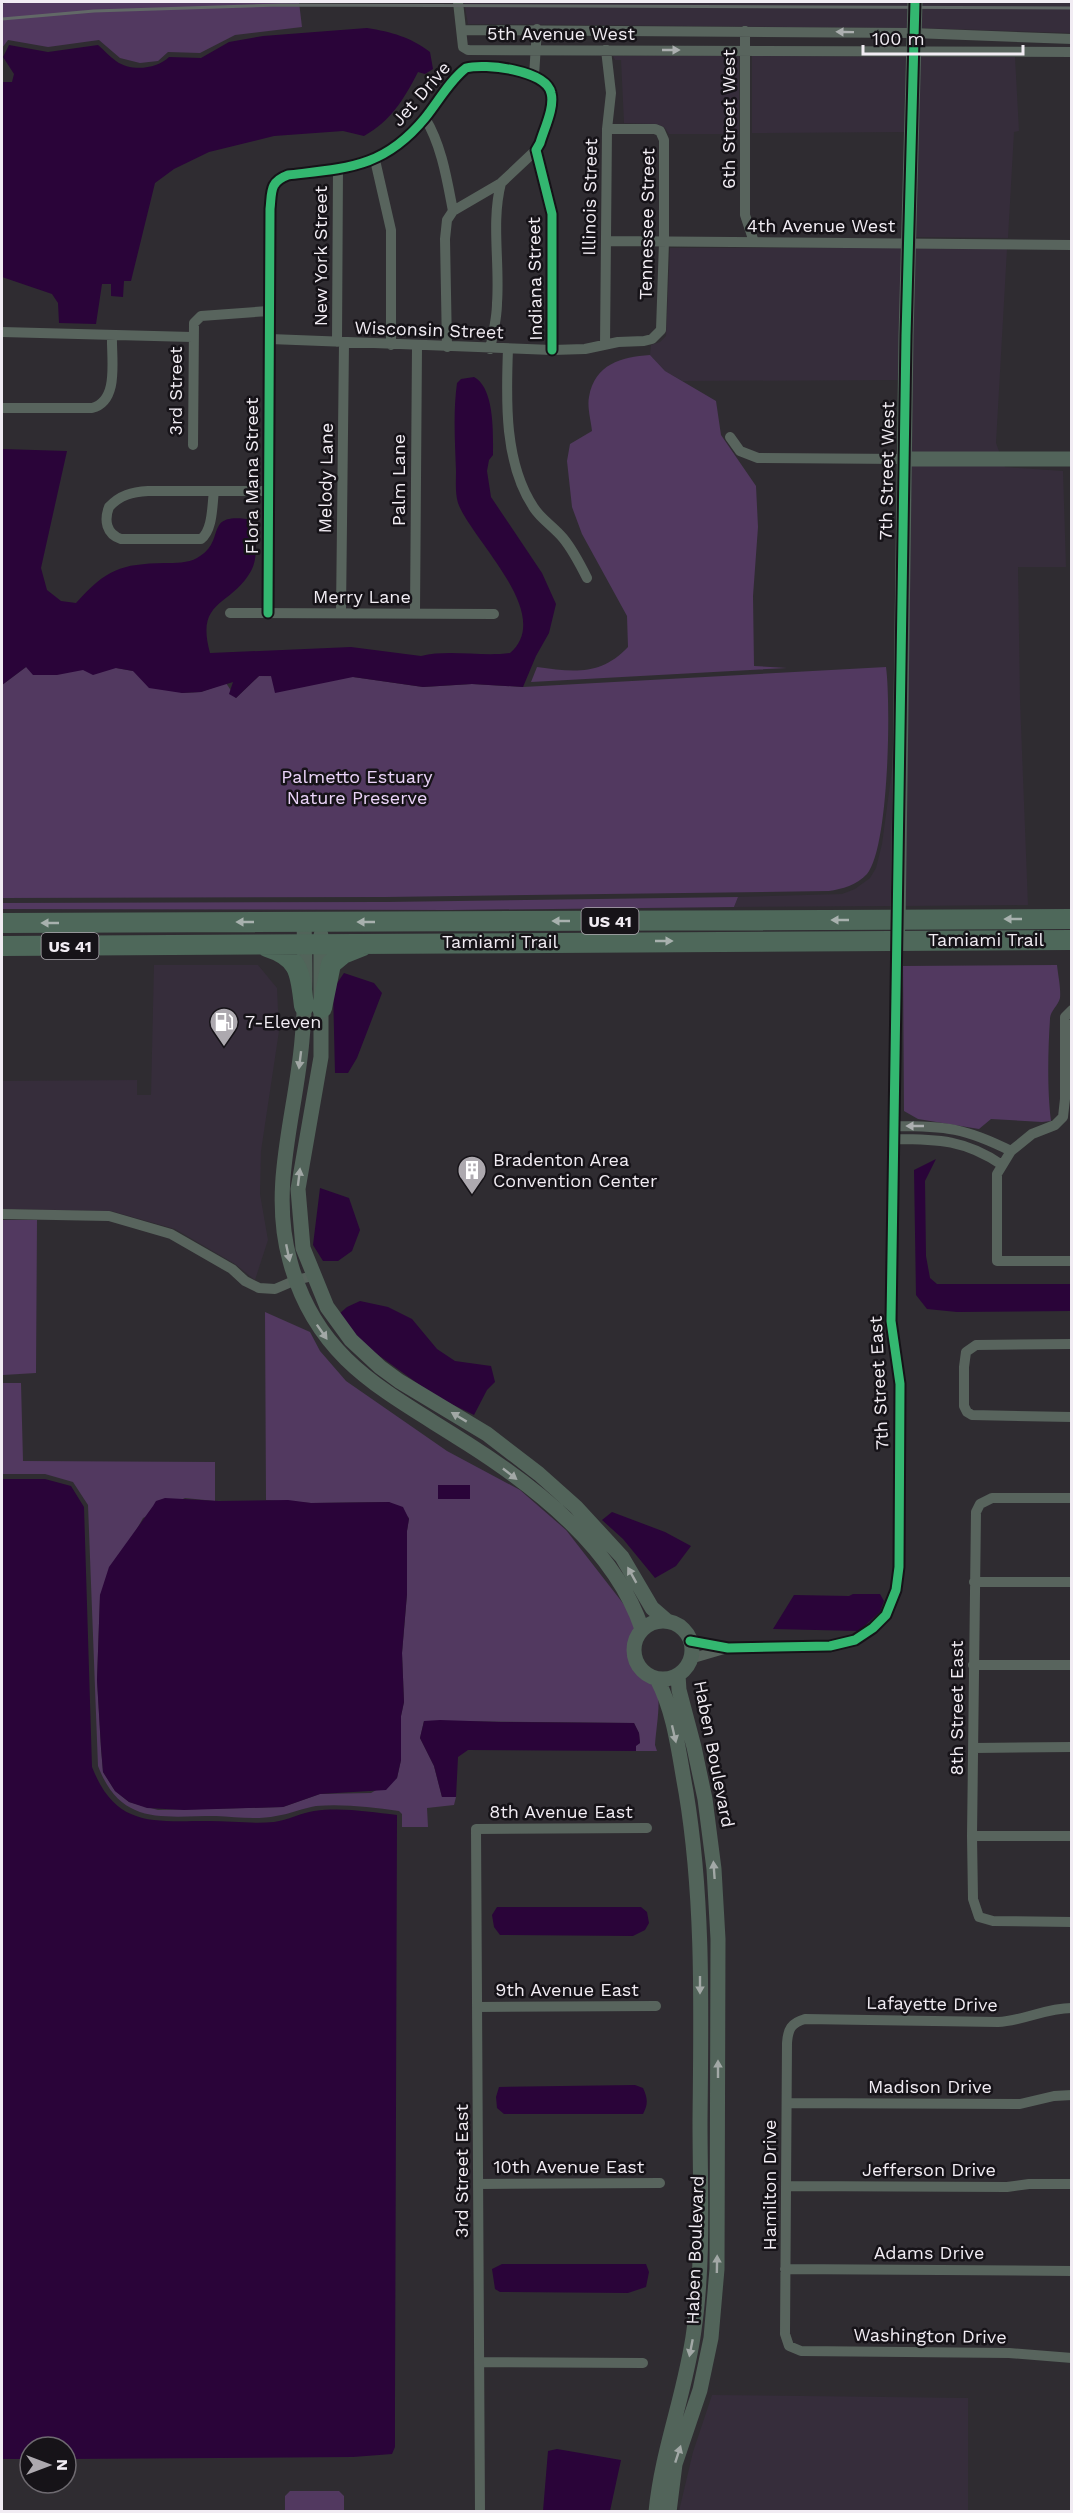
<svg xmlns="http://www.w3.org/2000/svg" width="1073" height="2513" font-family="'Work Sans',sans-serif">
<style>
.built{fill:#362d3b}
.green{fill:#523960}
.water{fill:#2a0439}
.lines{fill:none;stroke-linecap:round;stroke-linejoin:round}
.street{stroke:#58645d;stroke-width:10}
.secondary{stroke:#52645a;stroke-width:15}
.highway{stroke:#4e685a;stroke-width:20}
.rail{stroke:#626867;stroke-width:3}
.cycleway-casing{stroke:#161318;stroke-width:13}
.cycleway{stroke:#33b770;stroke-width:9}
.oneway{fill:#acafb0}
.oneway2{fill:#a8b1ae}
.oneway3{fill:#a2a8a6}
.labels{text-anchor:middle;stroke-width:5;stroke-linejoin:round;paint-order:stroke}
.shield{fill:#161318;stroke:#afabb1;stroke-width:1.5}
.shield-label{font-size:16px;font-weight:bold;fill:#f1ecf3}
.street-label{font-size:18px;fill:#f1ecf3;stroke:#161318}
.park-label{font-size:18px;fill:#ebd4f9;stroke:#161318}
.poi-label{font-size:18px;fill:#f1ecf3;stroke:#161318;text-anchor:start}
</style>
<rect width="100%" height="100%" fill="#2f2c31"/>
<path class="built" d="M464,2H909L907,28L468,24Z
M921,2H1071V33L920,28Z
M613,56H739V134H669L664,127L657,124L624,123L621,60H615Z
M752,56L906,57L904,132L752,133Z
M919,57H1015L1019,131L1014,132L1008,238L914,237Z
M670,248H901L899,380L682,381L665,371L650,355L651,345L660,342L666,336Z
M914,248L1007,249L996,443L1000,454L910,453Z
M910,464L1004,465L1005,467L1063,471L1066,567H1018L1020,700L1028,905L905,906Z
M894,755L892,906L734,907L738,897L842,894L855,889L870,878L876,868L882,844Z
M154,965H258L277,988L279,1031L261,1151L260,1194L268,1240L255,1280L235,1264L175,1229L111,1211L2,1209V1081L137,1080V1095H151Z
M712,2395L968,2398V2511H679L693,2452Z"/>
<path class="green" d="M10,2H299L302,27L235,35L200,53L168,52L158,61L140,63L120,58L99,40L48,47L8,40L2,48V4Z
M650,355L665,371L716,401L721,435L756,486L758,527L753,596L754,666L787,668L531,682L537,667C573,672 601,676 628,647L627,616L582,534L572,507L567,461L570,444L592,431C591,421 587,407 589,397C595,364 621,357 650,355Z
M26,667L116,668L133,671L182,693L201,692L226,683L236,698L259,676L353,677L423,687L472,684L523,687L886,667C891,704 889,848 867,874C857,885 842,889 829,891L386,897L2,898V685Z
M738,897L734,907L450,910L2,909V903L386,902Z
M1057,965C1058,975 1061,988 1060,998C1058,1006 1050,1011 1050,1019C1048,1049 1047,1090 1051,1121L1042,1122L991,1119L979,1129L918,1119L904,1111L903,966Z
M2,1220H37L36,1373L3,1375V1383H21L23,1461L215,1462V1501L185,1498L143,1518L100,1595L97,1680L101,1748L103,1772L115,1791L129,1802L158,1810L283,1807L320,1794L371,1793L397,1778L401,1760V1716L404,1702L402,1653L407,1594V1531L409,1518L389,1502L311,1503L266,1500L265,1312L310,1332L320,1351L346,1381L447,1451L520,1490L566,1530L629,1611L635,1629C625,1644 625,1662 639,1675C646,1682 656,1682 658,1694C660,1709 656,1729 655,1745L657,1751H636V1745L640,1743L639,1733L634,1723L424,1721L420,1738L434,1766L442,1797H456L454,1805L427,1808L428,1827H402V1814L399,1811C371,1807 344,1804 316,1806C303,1808 290,1814 276,1816C257,1820 235,1817 216,1816C162,1816 121,1826 98,1766L88,1505L73,1482L45,1474H2Z
M290,2491H339L344,2496V2511H285V2496Z"/>
<path class="water" d="M367,28C392,32 410,37 430,52L433,69L425,74L418,72C404,99 391,121 364,136L343,131L274,136L209,152L174,169L155,183L131,281H124L123,297L111,296V284H102L96,324L59,323L58,303L52,294L2,277V82H12L14,74L3,57L9,45L48,52L98,45C104,50 110,57 116,61C131,72 157,69 169,57L201,58L229,42L263,36Z
M474,377C495,388 493,435 493,455L489,460L487,471L491,497L542,573L556,604L549,633L536,656L523,687L472,684L423,687L353,677L275,693L271,676H259L236,698L229,694L233,682L201,692L182,693L149,688L133,671L116,668L93,675L83,670L57,675H33L26,667L2,685V449L67,451L41,568L47,590L61,601L76,603C107,569 120,564 165,563C175,563 188,563 197,558C229,541 200,511 253,520C255,536 259,557 251,571C231,607 195,599 210,653L351,647L421,656C449,649 481,657 510,653C555,614 472,541 458,503C455,493 456,481 456,471C455,442 453,412 457,383L461,379Z
M344,973L374,983L382,993L357,1058L348,1073H335L333,989Z
M936,1159L925,1181L926,1256L930,1278L937,1284H1071V1311L957,1312L927,1309L916,1295L914,1170Z
M320,1188L349,1198L360,1230L352,1251L338,1261H323L313,1245Z
M360,1301L388,1307L412,1319L437,1349L455,1361L491,1366L495,1382L487,1390L474,1415L435,1396L363,1344L339,1314L347,1307Z
M2,1479H45L71,1486L84,1507L92,1767C116,1828 153,1821 209,1821C230,1821 253,1824 274,1822C288,1820 301,1813 314,1811C342,1807 370,1812 397,1815L395,2399V2447L392,2454L353,2457L66,2459V2447H30V2459H2Z
M438,1485H470V1499H438Z
M165,1498L219,1501L288,1500L311,1503L389,1502L403,1507L409,1519L407,1531V1594L402,1653L404,1702L401,1716V1760L397,1778L386,1790L320,1794L283,1807L184,1810L147,1808L129,1802L115,1791L103,1772L101,1748L97,1680L100,1595L109,1567L153,1506L156,1501Z
M612,1512L665,1532L691,1546L676,1566L655,1578L623,1539L602,1520Z
M853,1594H880L884,1601L880,1612L859,1631L773,1629L794,1595L849,1596Z
M440,1720L500,1722L634,1723L639,1733L640,1743L636,1746V1751L468,1750L458,1757L456,1797H442L434,1766L420,1738L424,1721Z
M497,1907H641L647,1912L649,1923L645,1930L633,1936L500,1935L494,1927L492,1915Z
M635,2085L643,2088C648,2099 648,2104 643,2114H504L497,2108L496,2097L499,2087Z
M502,2264H646L649,2272L646,2287L628,2293L500,2292L495,2289L492,2269Z
M557,2449L621,2460L610,2511H543L548,2451Z"/>
<g class="lines">
<path class="street" d="M458,2L463,47L468,50L1072,52
M462,30L913,33L1072,39
M745,31V215L754,242
M534,76L537,29
M425,118C442,146 447,180 453,211L447,220L445,239L447,347
M375,160L391,230V345
M453,211L501,183L536,150
M606,241L1072,245
M2,332L192,337
M270,339L552,350L585,349L618,342L644,341L652,339L661,330L664,242V140L660,131L655,129H607
M337,342L338,169
M605,345L607,129L611,93L606,50
M490,349C493,334 497,318 497,303C500,263 491,222 501,183
M508,349C506,400 504,464 534,508C541,519 554,527 563,538C573,550 580,564 587,578
M2,408H92C120,401 111,358 112,335
M730,437L740,451L758,458L904,459
M193,445L194,323L201,316L268,311
M214,491C212,505 213,530 201,539H121C106,534 104,520 109,507C120,495 132,492 148,491H269
M230,613L494,614
M268,613L270,209C272,192 269,182 288,175C347,168 384,168 425,118C438,102 450,80 466,68C485,63 546,70 551,93C555,107 544,129 540,143L536,150L552,214V350
M341,613L344,343
M415,613L417,346
M1072,1010L1065,1017V1099L1063,1117L1055,1125L1032,1134L1011,1151L997,1174V1261H1072
M895,1126C946,1126 965,1128 1011,1151
M895,1139C938,1139 966,1140 1002,1165
M2,1214L109,1216L171,1234L232,1269L245,1281L259,1288L275,1289L296,1280L313,1276
M1072,1344L976,1345L966,1352L964,1367V1406L967,1412L972,1415L1072,1417
M1072,1498H992L980,1504L976,1512L972,1836L973,1899L979,1917L993,1921L1072,1922
M974,1582H1072
M690,1641L728,1648L830,1646L855,1640L873,1628L886,1615L896,1590L899,1567L900,1384L891,1321L898,941
M690,1659L724,1649
M973,1665H1072
M974,1748L1072,1747
M972,1836H1072
M477,2007L656,2006
M1072,2008C1045,2008 1023,2021 998,2022L805,2019C791,2023 788,2029 787,2043L785,2334L789,2346L801,2351L1009,2353L1072,2358
M787,2103L1020,2104L1054,2096L1072,2095
M478,2184L660,2183
M786,2186L1007,2187L1029,2184H1072
M785,2269L1072,2271
M479,2362L643,2363
M480,2512L476,1829L647,1828"/>
<path class="secondary" d="M904,459H1072
M304,922C305,961 306,1001 302,1040C296,1114 269,1187 290,1261C317,1362 388,1392 468,1444C537,1488 615,1549 642,1629
M898,928L906,336L915,2
M321,935V1057L298,1189L303,1248L327,1307L351,1340L380,1367L399,1381L487,1434L539,1474L576,1507L622,1557L652,1608L667,1621
M634 1650a29 29 0 1 1 58 0a29 29 0 1 1-58 0Z
M656,2512C662,2449 686,2392 694,2330C704,2262 700,2191 700,2122C701,2012 704,1901 686,1792C679,1755 675,1713 657,1679
M669,2512L675,2464L700,2390L711,2338L717,2269L718,1939L714,1869L705,1799L694,1747L679,1690L678,1675"/>
<path class="highway" d="M2,923L1072,919
M2,946L1072,940
M267,947C301,958 300,974 304,1006
M322,1008L331,964L343,954L363,946"/>
<path class="rail" d="M2,19L94,11L281,5L1072,8"/>
<g class="cycleway-casing">
<path id="cycleway" d="M268,613L270,209C272,192 269,182 288,175C347,168 384,168 425,118C438,102 450,80 466,68C485,63 546,70 551,93C555,107 544,129 540,143L536,150L552,214V350
M690,1641L728,1648L830,1646L855,1640L873,1628L886,1615L896,1590L899,1567L900,1384L891,1321L906,336L915,2"/>
</g>
<use href="#cycleway" class="cycleway"/>
</g>
<defs><path id="oneway-solid" d="M-6-.8H1V-3.2L6.5 0L1 3.2V.8H-6Z" transform="scale(1.5)"/></defs>
<g class="oneway">
<use href="#oneway-solid" transform="translate(845 32) rotate(-179)"/>
<use href="#oneway-solid" transform="translate(671 50)"/>
<use href="#oneway-solid" transform="translate(915 1126) rotate(-180)"/>
</g>
<g class="oneway2">
<use href="#oneway-solid" transform="translate(1013 919) rotate(180)"/>
<use href="#oneway-solid" transform="translate(840 920) rotate(180)"/>
<use href="#oneway-solid" transform="translate(561 921) rotate(180)"/>
<use href="#oneway-solid" transform="translate(245 922) rotate(180)"/>
<use href="#oneway-solid" transform="translate(366 922) rotate(180)"/>
<use href="#oneway-solid" transform="translate(50 923) rotate(180)"/>
<use href="#oneway-solid" transform="translate(664 941)"/>
</g>
<g class="oneway3">
<use href="#oneway-solid" transform="translate(300 1060) rotate(97)"/>
<use href="#oneway-solid" transform="translate(299 1177) rotate(-83)"/>
<use href="#oneway-solid" transform="translate(288 1253) rotate(78)"/>
<use href="#oneway-solid" transform="translate(322 1332) rotate(55)"/>
<use href="#oneway-solid" transform="translate(459 1417) rotate(-149)"/>
<use href="#oneway-solid" transform="translate(510 1474) rotate(38)"/>
<use href="#oneway-solid" transform="translate(632 1575) rotate(-119)"/>
<use href="#oneway-solid" transform="translate(674 1734) rotate(77)"/>
<use href="#oneway-solid" transform="translate(714 1870) rotate(-94)"/>
<use href="#oneway-solid" transform="translate(700 1985) rotate(90)"/>
<use href="#oneway-solid" transform="translate(718 2069) rotate(-90)"/>
<use href="#oneway-solid" transform="translate(717 2264) rotate(-89)"/>
<use href="#oneway-solid" transform="translate(691 2348) rotate(101)"/>
<use href="#oneway-solid" transform="translate(678 2454) rotate(-72)"/>
</g>
<defs>
<g id="fuel-pin" transform="scale(1.5)"><path d="M0 17L-7.5 6A9.5 9.5 0 1 1 7.5 6Z" fill="#ada9af" stroke="#161318"/><path d="M-5.5-6h7V0h2V4h1.3V-2.5L3-4.5l.8-.8L6-3V5H2.5V1h-1V6h-7ZM-4.2-4.7v3.2H.2V-4.7Z" fill="#fff"/></g>
<g id="building-pin" transform="scale(1.5)"><path d="M0 17L-7.5 6A9.5 9.5 0 1 1 7.5 6Z" fill="#ada9af" stroke="#161318"/><path d="M-4-6H4V6H1V3H-1V6H-4ZM-2.5-4.3h1.7v1.8h-1.7ZM.8-4.3h1.7v1.8H.8ZM-2.5-1h1.7V.8h-1.7ZM.8-1h1.7V.8H.8Z" fill="#fff"/></g>
</defs>
<g fill-rule="evenodd">
<use href="#fuel-pin" x="224" y="1022"/>
<use href="#building-pin" x="472" y="1170"/>
</g>
<g class="labels">
<g class="shield">
<rect x="581.5" y="908" width="57" height="26" rx="4.5"/>
<rect x="41.5" y="933" width="57" height="26" rx="4.5"/>
</g>
<g class="shield-label">
<text x="610" y="927">US 41</text>
<text x="70" y="952">US 41</text>
</g>
<g class="street-label">
<text x="561" y="40">5th Avenue West</text>
<text transform="translate(421 94) rotate(-49)" y="6">Jet Drive</text>
<text transform="translate(729 119) rotate(-90)" y="6">6th Street West</text>
<text transform="translate(590 197) rotate(-89)" y="6">Illinois Street</text>
<text transform="translate(647 224) rotate(-89)" y="6">Tennessee Street</text>
<text x="821" y="232">4th Avenue West</text>
<text transform="translate(321 256) rotate(-90)" y="6">New York Street</text>
<text transform="translate(535 279) rotate(-91)" y="6">Indiana Street</text>
<text transform="translate(429 330) rotate(2)" y="6">Wisconsin Street</text>
<text transform="translate(176 391) rotate(-90)" y="6">3rd Street</text>
<text transform="translate(887 471) rotate(-89)" y="6">7th Street West</text>
<text transform="translate(252 476) rotate(-90)" y="6">Flora Mana Street</text>
<text transform="translate(326 478) rotate(-89)" y="6">Melody Lane</text>
<text transform="translate(399 480) rotate(-90)" y="6">Palm Lane</text>
<text x="362" y="603">Merry Lane</text>
<text x="986" y="946">Tamiami Trail</text>
<text x="500" y="948">Tamiami Trail</text>
<text transform="translate(879 1383) rotate(-93)" y="6">7th Street East</text>
<text transform="translate(957 1708) rotate(-90)" y="6">8th Street East</text>
<text transform="translate(714 1754) rotate(79)" y="6">Haben Boulevard</text>
<text x="561" y="1818">8th Avenue East</text>
<text x="567" y="1996">9th Avenue East</text>
<text transform="translate(932 2004) rotate(1)" y="6">Lafayette Drive</text>
<text x="930" y="2093">Madison Drive</text>
<text x="569" y="2173">10th Avenue East</text>
<text x="929" y="2176">Jefferson Drive</text>
<text transform="translate(462 2171) rotate(-90)" y="6">3rd Street East</text>
<text transform="translate(770 2185) rotate(-90)" y="6">Hamilton Drive</text>
<text transform="translate(695 2250) rotate(-88)" y="6">Haben Boulevard</text>
<text x="929" y="2259">Adams Drive</text>
<text transform="translate(930 2336) rotate(1)" y="6">Washington Drive</text>
</g>
<g class="park-label">
<text x="357" y="783">Palmetto Estuary<tspan x="357" dy="21">Nature Preserve</tspan></text>
</g>
<g class="poi-label">
<text x="245" y="1028">7-Eleven</text>
<text x="493" y="1166">Bradenton Area<tspan x="493" dy="21">Convention Center</tspan></text>
</g>
</g>
<rect width="1073" height="2513" fill="none" stroke="#f1ecf3" stroke-width="6"/>
<g transform="translate(48 2465) rotate(90)"><circle r="28" fill="#161318" stroke="#6e6a70" stroke-width="1.5"/>
<path d="M0-4.5L10 22L0 15L-10 22Z" fill="#ada9af"/>
<text y="-9" font-size="16" font-weight="bold" text-anchor="middle" fill="#f1ecf3">N</text>
</g>
<path d="M863 45v9h160v-9" fill="none" stroke="#f1ecf3" stroke-width="3"/>
<text x="872" y="45" font-size="18" fill="#f1ecf3" stroke="#161318" stroke-width="4.5" paint-order="stroke">100 m</text>
</svg>
